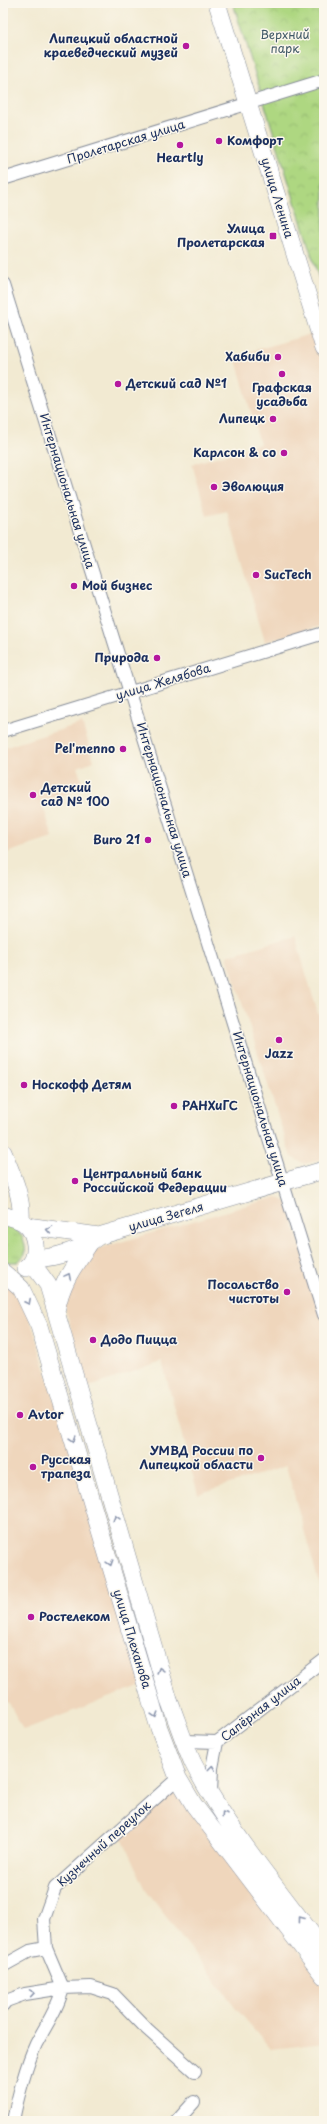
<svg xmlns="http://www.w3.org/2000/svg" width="327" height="2124" font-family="'Playpen Sans',sans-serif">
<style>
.built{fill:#efd6bc}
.grass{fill:url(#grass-tufts);stroke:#648370}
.park{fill:url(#park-crowns);stroke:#648370}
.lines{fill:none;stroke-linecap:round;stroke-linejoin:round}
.street-casing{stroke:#868c98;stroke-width:14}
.secondary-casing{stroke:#868c98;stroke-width:18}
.street{stroke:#fff;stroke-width:12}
.secondary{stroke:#fff;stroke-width:17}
.oneway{stroke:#8d97ae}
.poi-dot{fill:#b5179e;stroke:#fbf7ec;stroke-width:1.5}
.labels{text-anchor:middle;stroke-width:3;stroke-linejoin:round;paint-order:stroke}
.park-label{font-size:12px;fill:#405967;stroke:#fbf7ec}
.poi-label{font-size:12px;font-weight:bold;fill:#1b2f5e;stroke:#fbf7ec;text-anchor:start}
.street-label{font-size:12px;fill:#1b2f5e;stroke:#fbf7ec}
</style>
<defs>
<pattern id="grass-tufts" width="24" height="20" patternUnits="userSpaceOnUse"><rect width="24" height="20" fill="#aed781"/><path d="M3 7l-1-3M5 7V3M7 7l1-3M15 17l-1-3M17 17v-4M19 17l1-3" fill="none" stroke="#95b972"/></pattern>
<pattern id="park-crowns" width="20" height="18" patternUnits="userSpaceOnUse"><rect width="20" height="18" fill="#aed781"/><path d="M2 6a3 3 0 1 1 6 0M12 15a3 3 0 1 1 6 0" fill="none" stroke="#95b972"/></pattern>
</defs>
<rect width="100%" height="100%" fill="#fbf7ec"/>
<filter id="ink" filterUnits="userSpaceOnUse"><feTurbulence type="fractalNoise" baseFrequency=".025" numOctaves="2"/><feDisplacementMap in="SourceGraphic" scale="8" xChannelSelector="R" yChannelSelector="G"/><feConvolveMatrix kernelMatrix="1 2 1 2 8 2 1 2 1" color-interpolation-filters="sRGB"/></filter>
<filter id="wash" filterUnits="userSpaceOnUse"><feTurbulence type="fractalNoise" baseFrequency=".012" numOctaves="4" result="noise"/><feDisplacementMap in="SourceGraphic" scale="16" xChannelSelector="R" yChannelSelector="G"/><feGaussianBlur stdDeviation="0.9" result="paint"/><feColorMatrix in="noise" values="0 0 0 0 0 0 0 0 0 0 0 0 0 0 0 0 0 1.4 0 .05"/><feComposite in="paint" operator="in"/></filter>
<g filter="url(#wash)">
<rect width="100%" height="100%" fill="#f2ead2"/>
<path class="built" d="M314,333L324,365V625L265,642L227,511L207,516L192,464L260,444L235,356Z
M82,723L94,761L77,767L84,788L42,802L53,838L3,854V748Z
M295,936L318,1014L324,1013V1158L305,1164L291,1157L227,956Z
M276,1197L287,1202L324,1322V1601L286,1466L198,1494L162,1362L89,1387L63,1302L90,1251Z
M3,1284L18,1292L27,1309L142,1685L23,1730L9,1703L3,1701Z
M177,1788L324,1984V2043L271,2049L240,2013L147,1892L120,1834L165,1791Z"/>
<path class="grass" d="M3,1223C18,1228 27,1238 25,1254L18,1262H3Z"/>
<path class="park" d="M233,3H324V295Z"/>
</g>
<g filter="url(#ink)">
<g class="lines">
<g class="street-casing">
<path id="street" d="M3,179L324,80
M3,285L324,1315
M3,731L324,633
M185,1741L217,1742L324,1660
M211,1794L212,1768L217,1742
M3,1966L30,1951L46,1948
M63,1988L46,1948L44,1919L55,1888L178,1778
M3,2005L6,2001L25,1994L63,1988L91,1987L113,1994L147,2029L195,2072
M13,2121C17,2099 27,2063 36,2044C46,2025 58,2008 63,1988
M177,2121L194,2102"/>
</g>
<g class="secondary-casing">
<path id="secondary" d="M217,3L324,348
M3,1152C12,1174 23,1197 21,1221
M3,1215C10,1217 18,1219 24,1223C37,1233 40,1258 26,1268
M27,1226L99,1236
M34,1259C56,1258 81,1250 99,1236L324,1170
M32,1263L48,1285L56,1312L169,1700C177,1721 184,1743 193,1763C227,1829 279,1890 324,1950
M4,1273L21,1288L39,1326L159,1728L178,1778L194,1805L324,1976
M56,1312C61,1283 73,1267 89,1244"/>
</g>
<use href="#street" class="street"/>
<use href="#secondary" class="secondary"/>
</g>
<defs><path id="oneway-chevron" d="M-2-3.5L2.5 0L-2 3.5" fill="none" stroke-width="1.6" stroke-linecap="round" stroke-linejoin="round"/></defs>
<g class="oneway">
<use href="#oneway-chevron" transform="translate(49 1230) rotate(-170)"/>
<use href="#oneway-chevron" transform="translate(68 1276) rotate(-62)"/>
<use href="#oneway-chevron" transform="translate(28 1302) rotate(63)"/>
<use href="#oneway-chevron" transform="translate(73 1439) rotate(73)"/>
<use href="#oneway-chevron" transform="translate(116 1518) rotate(-106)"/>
<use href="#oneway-chevron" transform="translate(110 1563) rotate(73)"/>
<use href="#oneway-chevron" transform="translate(160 1670) rotate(-106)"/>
<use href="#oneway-chevron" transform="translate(155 1715) rotate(73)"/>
<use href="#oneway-chevron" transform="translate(212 1768) rotate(-83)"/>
<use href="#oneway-chevron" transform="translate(224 1814) rotate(-124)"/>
<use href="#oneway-chevron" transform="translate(301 1919) rotate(-127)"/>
<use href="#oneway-chevron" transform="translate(32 1993) rotate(-9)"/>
</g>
</g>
<g class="poi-dot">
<circle cx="186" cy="46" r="4"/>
<circle cx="219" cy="141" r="4"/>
<circle cx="180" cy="145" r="4"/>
<rect x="269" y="232" width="8" height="8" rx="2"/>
<circle cx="278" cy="357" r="4"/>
<circle cx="282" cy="374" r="4"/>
<circle cx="118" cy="384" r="4"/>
<circle cx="273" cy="419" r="4"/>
<circle cx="284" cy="453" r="4"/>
<circle cx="214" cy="487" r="4"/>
<circle cx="256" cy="575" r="4"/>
<circle cx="74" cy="586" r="4"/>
<circle cx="157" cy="658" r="4"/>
<circle cx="123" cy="749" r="4"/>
<circle cx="33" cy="795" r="4"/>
<circle cx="148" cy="840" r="4"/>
<circle cx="279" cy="1040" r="4"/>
<circle cx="24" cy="1085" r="4"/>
<circle cx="174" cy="1106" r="4"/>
<circle cx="75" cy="1181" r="4"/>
<circle cx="287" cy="1292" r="4"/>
<circle cx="93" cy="1340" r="4"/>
<circle cx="20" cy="1415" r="4"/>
<circle cx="261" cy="1458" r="4"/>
<circle cx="33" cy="1467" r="4"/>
<circle cx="31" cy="1617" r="4"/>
</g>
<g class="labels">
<g class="park-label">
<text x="285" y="39">Верхний<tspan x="285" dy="14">парк</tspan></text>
</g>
<g class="poi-label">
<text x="178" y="43" text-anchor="end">Липецкий областной<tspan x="178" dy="14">краеведческий музей</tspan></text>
<text x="227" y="145">Комфорт</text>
<text x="180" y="162" text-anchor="middle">Heartly</text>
<text x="265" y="233" text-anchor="end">Улица<tspan x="265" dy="14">Пролетарская</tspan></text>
<text x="270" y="361" text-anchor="end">Хабиби</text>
<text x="126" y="388">Детский сад №1</text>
<text x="282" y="392" text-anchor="middle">Графская<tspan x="282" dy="14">усадьба</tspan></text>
<text x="265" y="423" text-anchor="end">Липецк</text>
<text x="276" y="457" text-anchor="end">Карлсон &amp; co</text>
<text x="222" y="491">Эволюция</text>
<text x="264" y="579">SucTech</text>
<text x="82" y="590">Мой бизнес</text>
<text x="149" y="662" text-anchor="end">Природа</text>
<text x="115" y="753" text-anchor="end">Pel'menno</text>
<text x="41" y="792">Детский<tspan x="41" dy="14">сад № 100</tspan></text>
<text x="140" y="844" text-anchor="end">Buro 21</text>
<text x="279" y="1058" text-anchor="middle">Jazz</text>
<text x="32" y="1089">Носкофф Детям</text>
<text x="182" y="1110">РАНХиГС</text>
<text x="83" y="1178">Центральный банк<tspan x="83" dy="14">Российской Федерации</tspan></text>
<text x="279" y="1289" text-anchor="end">Посольство<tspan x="279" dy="14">чистоты</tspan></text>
<text x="101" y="1344">Додо Пицца</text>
<text x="28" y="1419">Avtor</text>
<text x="253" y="1455" text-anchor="end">УМВД России по<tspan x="253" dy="14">Липецкой области</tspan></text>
<text x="41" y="1464">Русская<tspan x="41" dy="14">трапеза</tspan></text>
<text x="39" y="1621">Ростелеком</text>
</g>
<g class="street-label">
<text transform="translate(126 142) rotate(-17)" y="4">Пролетарская улица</text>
<text transform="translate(277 198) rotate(73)" y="4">улица Ленина</text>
<text transform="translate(67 491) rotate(73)" y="4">Интернациональная улица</text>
<text transform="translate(163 682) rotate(-17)" y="4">улица Желябова</text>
<text transform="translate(164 800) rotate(73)" y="4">Интернациональная улица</text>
<text transform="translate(260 1109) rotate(73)" y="4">Интернациональная улица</text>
<text transform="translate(166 1217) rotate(-16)" y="4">улица Зегеля</text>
<text transform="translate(132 1639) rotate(73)" y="4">улица Плеханова</text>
<text transform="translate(261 1709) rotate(-38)" y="4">Сапёрная улица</text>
<text transform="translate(104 1844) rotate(-42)" y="4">Кузнечный переулок</text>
</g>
</g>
<rect width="327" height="2124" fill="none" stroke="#fbf7ec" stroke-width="16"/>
</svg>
